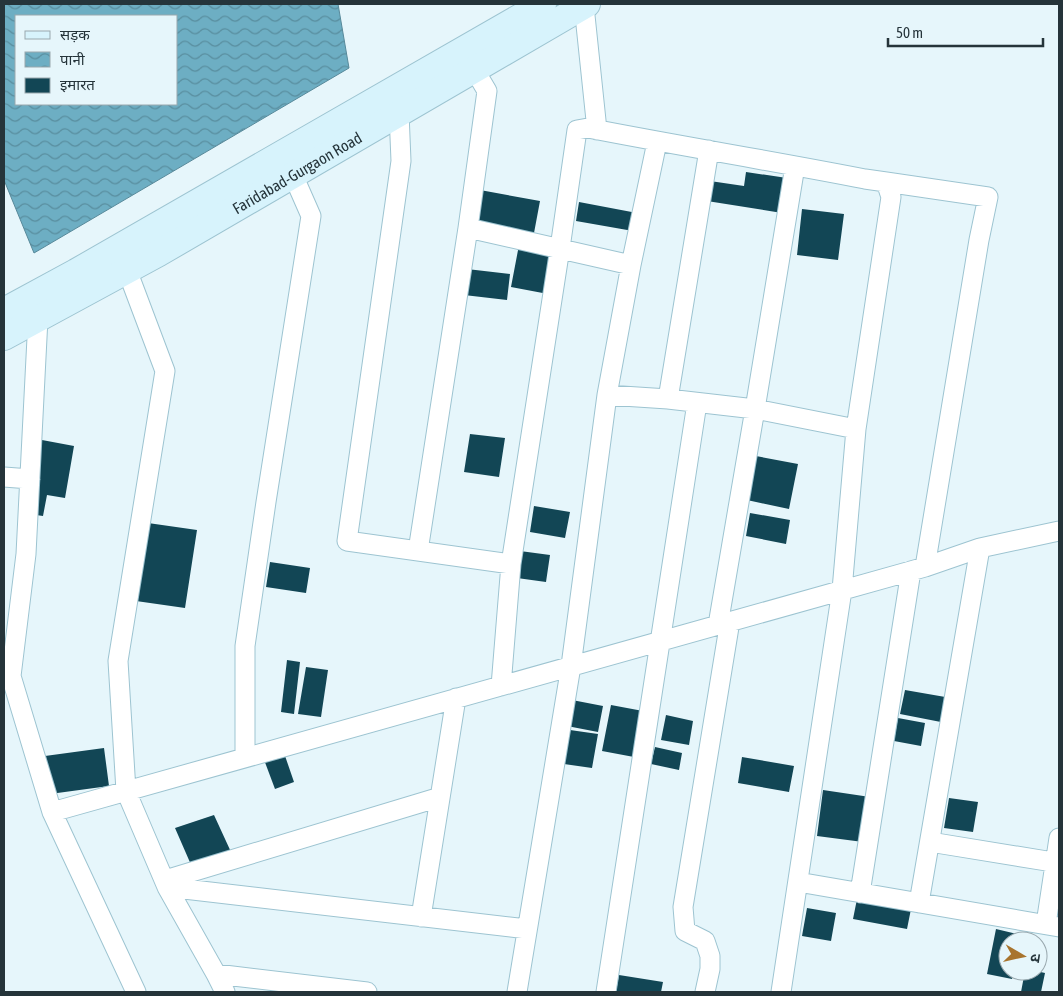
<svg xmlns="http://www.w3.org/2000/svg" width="1063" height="996" font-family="'Asap Condensed','Noto Sans Devanagari',sans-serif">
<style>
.water{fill:url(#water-waves);stroke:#57899a;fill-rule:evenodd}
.building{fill:#124655}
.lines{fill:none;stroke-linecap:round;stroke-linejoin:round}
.street-casing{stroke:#9dc4d1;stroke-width:21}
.secondary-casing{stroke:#9dc4d1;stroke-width:28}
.street{stroke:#fff;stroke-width:19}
.secondary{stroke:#d7f3fc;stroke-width:26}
.labels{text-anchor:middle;stroke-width:5;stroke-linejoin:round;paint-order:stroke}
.street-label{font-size:16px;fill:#25343a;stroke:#e6f6fb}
</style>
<defs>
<pattern id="water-waves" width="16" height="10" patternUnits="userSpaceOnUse" patternTransform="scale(1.25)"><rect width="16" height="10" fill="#6daec3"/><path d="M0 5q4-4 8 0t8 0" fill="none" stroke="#598e9f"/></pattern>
</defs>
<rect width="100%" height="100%" fill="#e6f6fb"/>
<path class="water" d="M4,4H338L349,68L34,253L4,180ZM16,16H176V104H16Z"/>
<path class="building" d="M746,172L787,178L782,213L707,201L710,181L744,186Z
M480,190L540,201L534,233L474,222Z
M579,202L637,213L633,231L576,221Z
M802,209L844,214L838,260L797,255Z
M519,245L556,252L548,294L511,287Z
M467,269L510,274L507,300L464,295Z
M470,434L505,438L499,477L464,472Z
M42,440L74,446L65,498L47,495L43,516L29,514Z
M756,456L798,464L789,509L747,500Z
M534,506L570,512L565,538L530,532Z
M750,513L790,520L786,544L746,536Z
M141,522L197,530L185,608L129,600Z
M520,551L550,555L546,582L517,578Z
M270,562L310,568L306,593L266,587Z
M287,660L300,662L294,714L281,712Z
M306,667L328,670L321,717L298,714Z
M905,690L951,698L946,723L900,714Z
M572,700L603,706L598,732L567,726Z
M611,705L643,711L634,757L602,751Z
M666,715L693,721L689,745L661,740Z
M898,718L925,723L921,746L894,741Z
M563,729L598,734L592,768L557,763Z
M655,747L682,753L679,770L651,764Z
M104,748L109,786L50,794L45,756Z
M283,750L294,782L275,789L263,757Z
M742,757L794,766L789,792L738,783Z
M823,790L870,797L863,842L817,836Z
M949,798L978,802L973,832L944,828Z
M214,815L231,852L192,867L175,828Z
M857,899L911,909L907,929L853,919Z
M807,908L836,913L831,941L802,936Z
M996,929L1021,935L1020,941H1008V971H1014L1012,979L987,974Z
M1025,971H1036L1045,973L1041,992H1021Z
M619,975L663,982L661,992H616Z"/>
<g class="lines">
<g class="street-casing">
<path id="street" d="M584,6L597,130
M399,113L401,161L347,541L511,564
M886,182L988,197L979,240L925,567
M468,228L631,265
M127,270L165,371L118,661L126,791L167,887L216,974L225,992
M38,318L26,554L11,676L52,812L136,992
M607,395L668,399L755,409L856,429
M668,399L709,150
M4,477L30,479
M418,551L468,228L487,91L474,69
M718,625L755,409L795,166
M501,686L511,564L560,248L577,130L588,128C680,146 773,161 865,179L886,182L891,197L856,429L842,590L781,992
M245,757V646L266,502L311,216L293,175
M52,812L925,567L980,548L1059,531
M930,842L1059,863
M165,880L440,797
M798,882L1059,927
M167,887L527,929
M860,893L911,571
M919,903L980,548
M421,917L456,698
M1046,924L1059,838
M216,974L367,992
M517,992L571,666L607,395L631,265L657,142
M606,992L697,403
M705,992L710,969V956L705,941L685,931L683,907L730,621"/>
</g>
<g class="secondary-casing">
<g id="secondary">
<path d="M4,311L76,272L543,4"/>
<path id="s1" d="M4,337L159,253L587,4"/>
</g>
</g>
<use href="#street" class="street"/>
<use href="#secondary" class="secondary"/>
</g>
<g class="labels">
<g class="street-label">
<text dy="6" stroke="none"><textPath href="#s1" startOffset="336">Faridabad-Gurgaon Road</textPath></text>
</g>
</g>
<rect width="1063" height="996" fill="none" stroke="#25343a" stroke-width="10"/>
<rect x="15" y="15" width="162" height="90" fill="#e6f6fb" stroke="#99a8ae"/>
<rect x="25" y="31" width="25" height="8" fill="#d7f3fc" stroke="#99a8ae"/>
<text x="60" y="40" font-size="15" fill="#25343a">सड़क</text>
<rect x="25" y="52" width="25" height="15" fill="url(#water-waves)" stroke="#99a8ae"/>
<text x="60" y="65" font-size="15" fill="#25343a">पानी</text>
<rect x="25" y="78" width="25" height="15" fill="#124655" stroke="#99a8ae"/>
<text x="60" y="90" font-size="15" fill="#25343a">इमारत</text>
<g transform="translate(1023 956) rotate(99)"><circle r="24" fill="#e6f6fb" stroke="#99a8ae"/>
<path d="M0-4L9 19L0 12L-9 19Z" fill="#a8742d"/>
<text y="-8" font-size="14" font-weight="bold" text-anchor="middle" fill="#25343a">उ</text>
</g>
<path d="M888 38v8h155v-8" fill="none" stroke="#25343a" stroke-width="2.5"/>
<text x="896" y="38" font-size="15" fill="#25343a" stroke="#e6f6fb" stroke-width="4" paint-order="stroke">50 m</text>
</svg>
